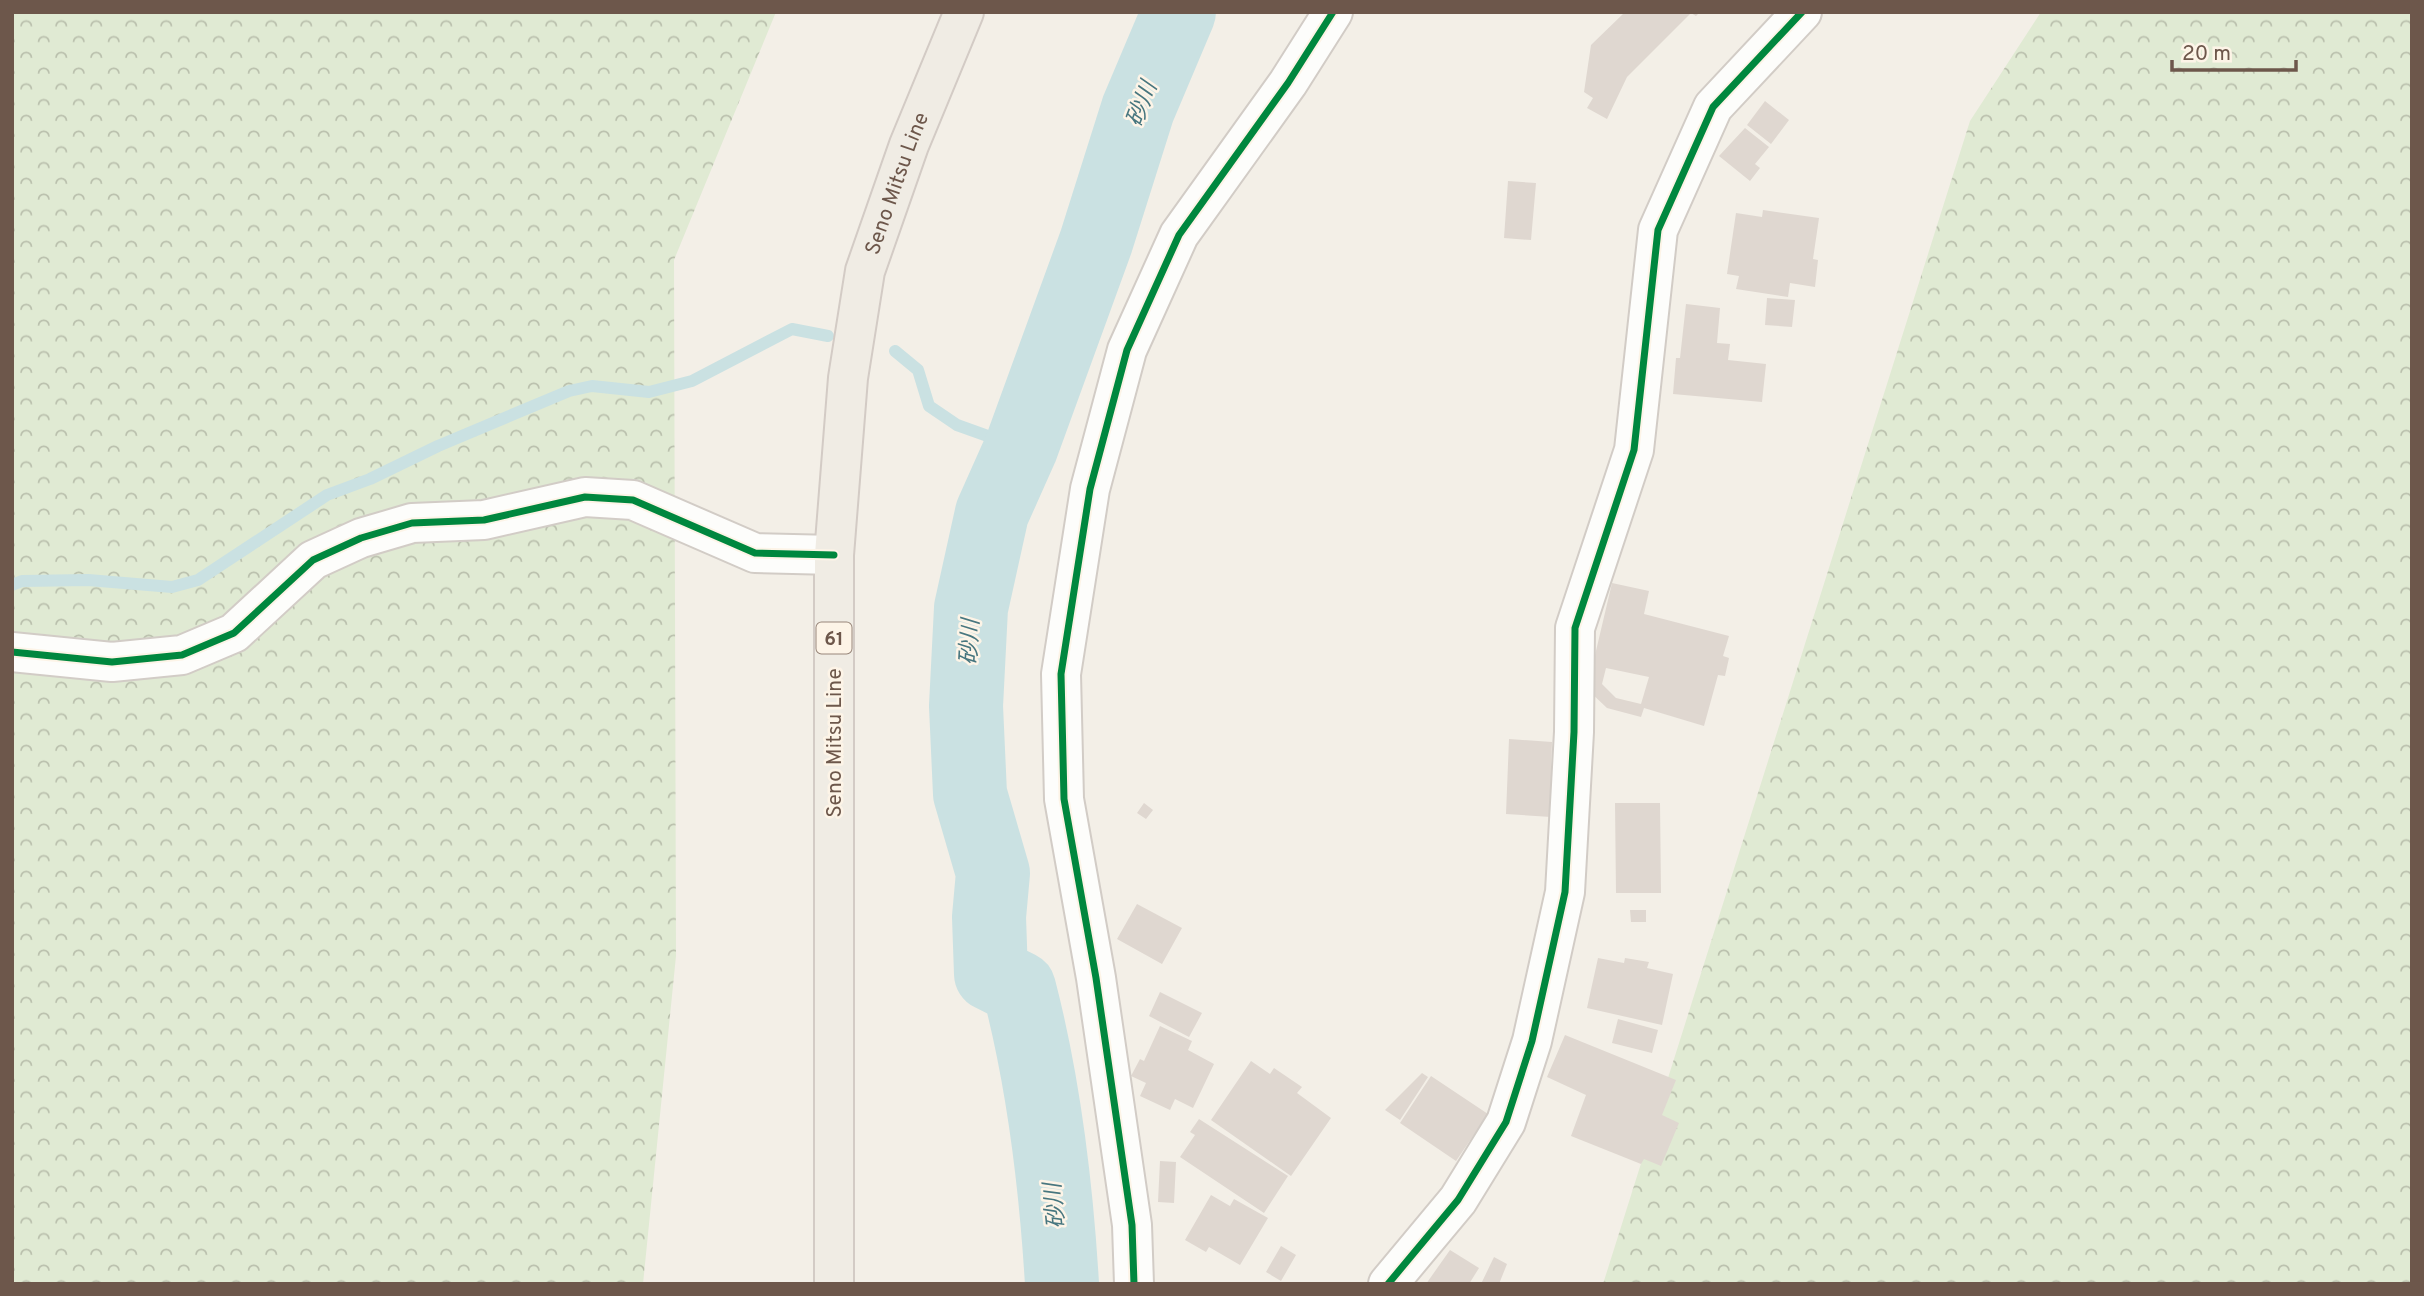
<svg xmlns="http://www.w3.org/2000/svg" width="2424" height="1296" font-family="Overpass,'Noto Sans JP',sans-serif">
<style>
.forest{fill:url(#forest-crowns)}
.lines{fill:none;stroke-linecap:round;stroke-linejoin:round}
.stream{stroke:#cae1e2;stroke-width:12}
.river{stroke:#cae1e2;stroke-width:74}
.building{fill:#dfd7d0;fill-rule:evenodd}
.minor-casing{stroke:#d2ccc6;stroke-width:42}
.primary-casing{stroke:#d3cbc5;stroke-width:42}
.minor{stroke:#fdfdfb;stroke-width:38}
.primary{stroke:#f0ece4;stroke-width:38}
.cycleway-casing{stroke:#fdf4e7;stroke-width:11}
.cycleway{stroke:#00873e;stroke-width:7}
.labels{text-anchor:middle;stroke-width:5;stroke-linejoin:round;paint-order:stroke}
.shield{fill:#fdf4e7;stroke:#98867a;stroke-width:2}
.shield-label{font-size:19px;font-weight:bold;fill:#6d574b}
.street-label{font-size:21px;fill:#6d574b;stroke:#fdf4e7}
.water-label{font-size:23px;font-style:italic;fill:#47767f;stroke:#fdf4e7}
</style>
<defs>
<pattern id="forest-crowns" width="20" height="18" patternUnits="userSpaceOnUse" patternTransform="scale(1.75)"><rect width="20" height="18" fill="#e0ead3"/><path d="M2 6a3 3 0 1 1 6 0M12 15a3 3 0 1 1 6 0" fill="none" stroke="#bac0ad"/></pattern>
</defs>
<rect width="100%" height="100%" fill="#f3efe7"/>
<path class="forest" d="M12,12H776L674,260L676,956L643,1284H12Z
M2041,12H2412V1284H1603L1970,121Z"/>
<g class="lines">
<path class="stream" d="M895,351L918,370L929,406L957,425L1021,448
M12,585L22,581L88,580L172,587L198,580L327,495L370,479L438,446L569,391L592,386L649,392L692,381L792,329L828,336"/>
<path class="river" d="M1062,1284C1056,1184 1044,1084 1019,988L991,974L989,917L993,873L970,794L966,706L971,608L992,513L1021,448L1096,242L1138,109L1179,12"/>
</g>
<path class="building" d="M1625,12H1700L1696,16L1691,13L1627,77L1607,119L1587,108L1593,98L1584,92L1591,45Z
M1765,101L1789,120L1771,144L1747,125Z
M1745,128L1769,147L1755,164L1760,168L1750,181L1719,156Z
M1508,181L1536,183L1531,240L1504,238Z
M1763,210L1819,218L1813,259L1818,260L1815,287L1790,283L1788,297L1736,289L1739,276L1727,274L1736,213L1762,217Z
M1767,298L1795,300L1792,327L1765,325Z
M1686,304L1720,308L1717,343L1730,344L1728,360L1766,364L1762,402L1673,394L1676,358H1680Z
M1612,583L1649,591L1644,614L1729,636L1723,656L1729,658L1725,676L1718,675L1704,726L1644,708L1641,717L1607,708L1587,689ZM1606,668L1649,677L1641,704L1616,698L1602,684Z
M1509,739L1552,742L1551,771L1560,770L1551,817L1506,814Z
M1144,803L1153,810L1146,819L1137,813Z
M1615,803H1660L1661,893H1616Z
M1137,904L1182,928L1162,964L1117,939Z
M1630,910H1646V922H1631Z
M1598,958L1624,963L1625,958L1649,962L1647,968L1673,974L1662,1025L1587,1008Z
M1160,992L1202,1013L1189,1037L1149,1016Z
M1618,1019L1658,1030L1652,1053L1612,1043Z
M1160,1026L1192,1041L1188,1050L1214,1064L1193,1108L1175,1099L1170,1110L1140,1096L1146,1083L1131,1076L1140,1059L1144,1061Z
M1565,1035L1676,1080L1662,1115L1679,1123L1661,1166L1644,1159L1641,1164L1571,1136L1586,1095L1547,1077Z
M1251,1061L1270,1074L1274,1068L1302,1087L1297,1093L1331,1118L1291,1176L1211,1120Z
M1422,1073L1428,1077L1400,1120L1385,1110Z
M1431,1076L1488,1114L1456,1161L1400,1123Z
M1199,1119L1288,1176L1264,1213L1180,1157L1195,1135L1190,1132Z
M1160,1161L1176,1162L1174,1203L1158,1202Z
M1211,1195L1230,1206L1234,1199L1268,1218L1240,1265L1209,1247L1206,1252L1185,1240Z
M1281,1246L1296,1255L1281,1281L1266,1272Z
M1450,1250L1479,1268L1469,1284H1426Z
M1494,1257L1507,1264L1499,1284H1481Z"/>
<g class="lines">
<g class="minor-casing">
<path id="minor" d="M12,652L112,662L182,655L234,633L313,560L361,538L412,523L484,520L585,497L633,500L755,553L834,555
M1134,1284L1132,1225L1096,978L1064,799L1061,674L1090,489L1127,350L1179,235L1288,83L1333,12
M1388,1284L1458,1200L1506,1122L1532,1041L1565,892L1574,732L1575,628L1634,450L1658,230L1713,107L1802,12"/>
</g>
<g class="primary-casing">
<g id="primary">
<path id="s1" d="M834,1284V555L848,378L865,271L909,145L964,12"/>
</g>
</g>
<use href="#minor" class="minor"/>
<use href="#primary" class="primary"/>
<g class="cycleway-casing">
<path id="cycleway" d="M12,652L112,662L182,655L234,633L313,560L361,538L412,523L484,520L585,497L633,500L755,553L834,555
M1134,1284L1132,1225L1096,978L1064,799L1061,674L1090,489L1127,350L1179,235L1288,83L1333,12
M1388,1284L1458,1200L1506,1122L1532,1041L1565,892L1574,732L1575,628L1634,450L1658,230L1713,107L1802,12"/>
</g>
<use href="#cycleway" class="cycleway"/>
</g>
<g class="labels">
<rect class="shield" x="816.5" y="622.5" width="35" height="31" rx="5"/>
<g class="shield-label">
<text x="834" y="645">61</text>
</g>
<g class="street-label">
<text dy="7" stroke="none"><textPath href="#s1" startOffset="1108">Seno Mitsu Line</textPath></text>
<text transform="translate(834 743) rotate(-90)" y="7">Seno Mitsu Line</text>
</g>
<g class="water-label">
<text transform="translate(1141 104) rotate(-69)" y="8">砂川</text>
<text transform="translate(969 642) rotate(-87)" y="8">砂川</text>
<text transform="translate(1054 1206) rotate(-96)" y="8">砂川</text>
</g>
</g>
<rect width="2424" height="1296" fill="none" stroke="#6d574b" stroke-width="28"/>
<path d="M2172 60v10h124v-10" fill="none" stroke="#6d574b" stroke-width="3.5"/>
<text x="2182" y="60" font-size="21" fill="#6d574b" stroke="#fdf4e7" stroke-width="5" paint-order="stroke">20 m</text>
</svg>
